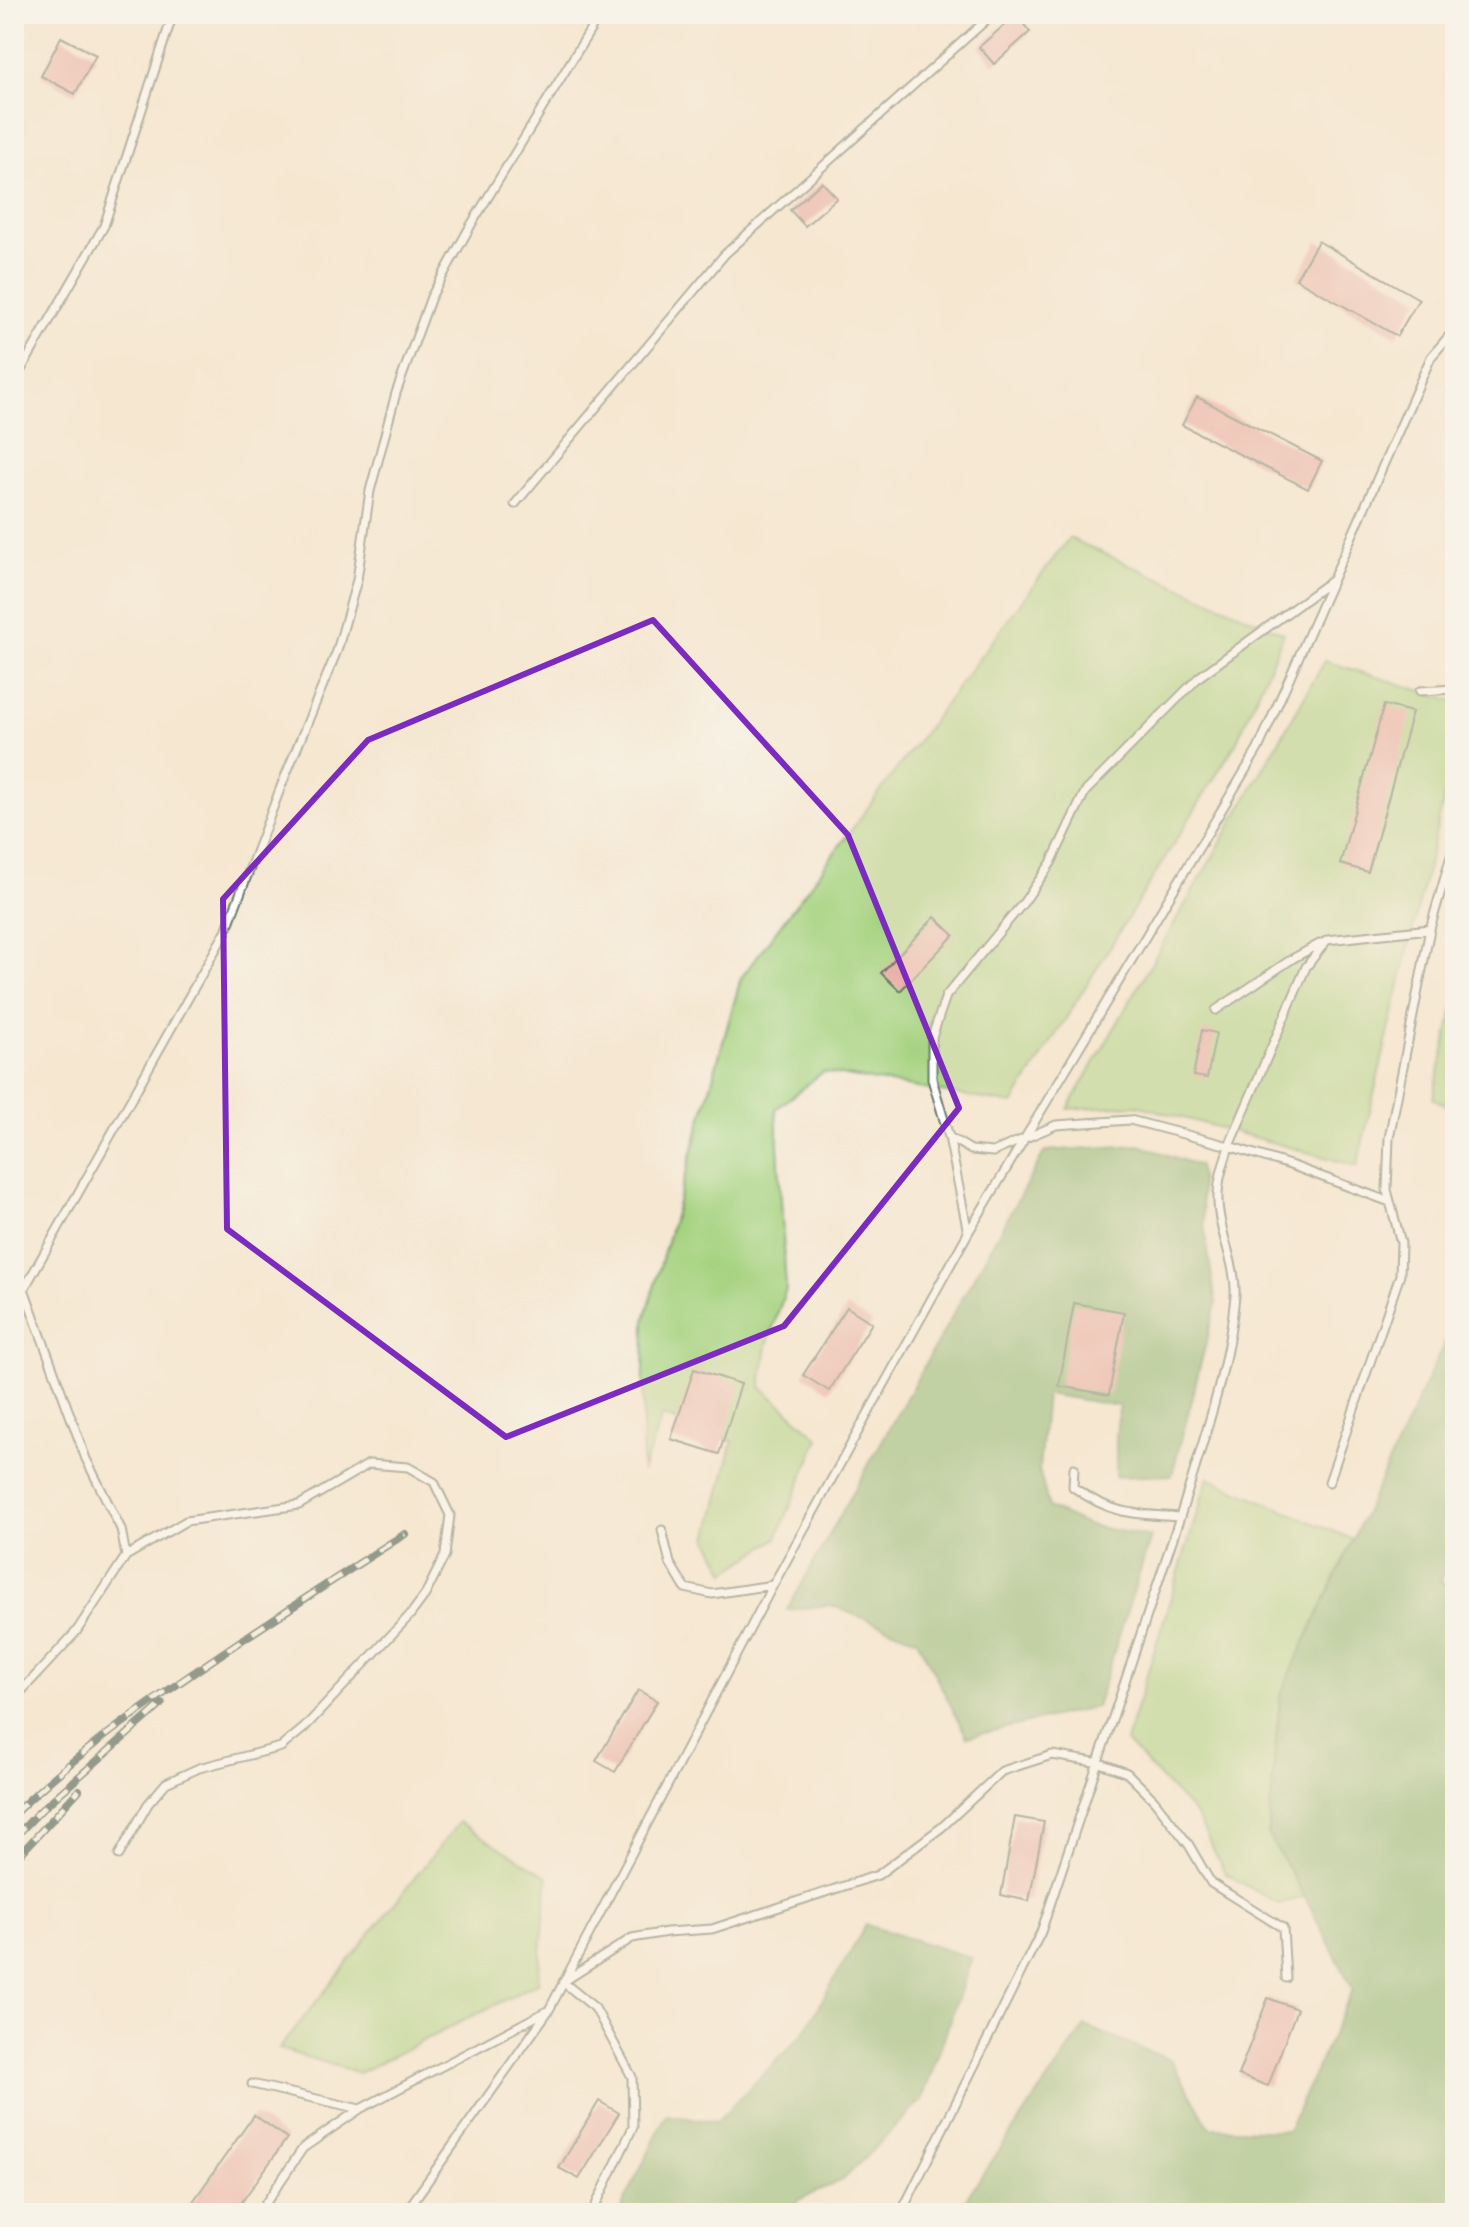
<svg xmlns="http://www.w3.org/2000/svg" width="1469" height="2227" font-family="'Playpen Sans',sans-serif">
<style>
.green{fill:#a6d380;stroke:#62885a;stroke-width:2}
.forest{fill:#84b56e;stroke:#527951;stroke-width:2}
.building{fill:#e7a49f}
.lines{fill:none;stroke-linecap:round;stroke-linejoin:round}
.lane-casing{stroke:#6a786b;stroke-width:11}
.lane{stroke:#fff;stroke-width:7}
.rail-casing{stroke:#1f3d34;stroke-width:8}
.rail{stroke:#f7f3e8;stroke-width:5;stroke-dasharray:15;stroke-linecap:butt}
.marked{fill:none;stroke:#7b2cbf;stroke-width:6;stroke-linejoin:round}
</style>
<rect width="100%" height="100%" fill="#f7f3e8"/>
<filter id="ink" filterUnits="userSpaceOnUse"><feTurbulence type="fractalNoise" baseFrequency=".0125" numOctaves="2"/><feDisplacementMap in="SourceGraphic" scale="16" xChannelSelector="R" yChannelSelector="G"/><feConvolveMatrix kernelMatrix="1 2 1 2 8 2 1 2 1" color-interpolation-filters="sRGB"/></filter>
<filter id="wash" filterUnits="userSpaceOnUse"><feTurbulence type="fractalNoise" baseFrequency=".006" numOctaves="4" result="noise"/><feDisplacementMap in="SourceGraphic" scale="32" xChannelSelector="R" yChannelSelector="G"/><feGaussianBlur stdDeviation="1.8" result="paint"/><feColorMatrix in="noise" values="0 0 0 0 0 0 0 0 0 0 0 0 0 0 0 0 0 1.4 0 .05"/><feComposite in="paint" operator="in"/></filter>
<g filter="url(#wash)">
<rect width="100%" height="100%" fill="#f5e7d1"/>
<path class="green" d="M1069,538L1284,633L1236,743L1013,1104L823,1072L776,1109L786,1289L767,1345L761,1387L819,1438L777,1538L726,1572L708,1538L733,1441L662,1416L642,1472L645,1320L741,978Z
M1325,661L1455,701V751L1357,1166L1137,1105L1068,1109Z
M1455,1004V1110L1433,1098Z
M1208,1478L1354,1540L1280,1696L1268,1834L1305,1897L1278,1904L1225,1873L1196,1815L1126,1742Z
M459,1822L548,1877L538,1983L359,2073L279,2049Z"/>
<path class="forest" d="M1139,1145L1199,1166L1204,1225L1216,1304L1172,1475L1116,1477V1438L1119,1406L1046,1394L1039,1470L1049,1508L1087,1525L1151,1537L1096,1707L967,1737L917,1639L830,1605L787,1610L1045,1151Z
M1455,1320V1559L1440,1581L1455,1588V2213H956L1085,2026L1171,2060L1210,2128L1288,2131L1353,1989L1305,1897L1268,1834L1280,1696Z
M866,1925L972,1958L922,2100L843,2180L798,2200L792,2213H619L666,2115L716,2122L803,2034Z"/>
<g id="blocks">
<path class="building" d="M1016,15L1030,32L994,64L979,47Z
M61,37L96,55L75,94L41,76Z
M822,182L837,198L805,226L790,210Z
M1318,241L1419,299L1397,336L1296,279Z
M1197,397L1322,461L1308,489L1182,425Z
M1384,705L1412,712L1368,872L1340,864Z
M935,917L954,935L900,991L881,973Z
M1202,1030L1216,1033L1207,1078L1193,1076Z
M1074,1303L1124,1312L1109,1395L1059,1386Z
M847,1307L872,1323L829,1391L803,1375Z
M694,1369L741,1384L719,1454L671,1439Z
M638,1690L657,1701L615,1772L596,1761Z
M1015,1817L1044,1822L1029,1901L1001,1895Z
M1268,1998L1297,2009L1268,2086L1238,2075Z
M599,2101L619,2113L579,2179L559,2168Z
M254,2115L287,2138L234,2213H185Z"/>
</g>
</g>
<g filter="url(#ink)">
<use href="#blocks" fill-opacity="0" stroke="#6a786b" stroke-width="2"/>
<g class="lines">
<g class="lane-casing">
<path id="lane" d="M14,382L104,226L173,14
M515,504L725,254L993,14
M1420,691L1455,689
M1216,1010L1292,959L1321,943
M949,1137L971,1150L993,1152L1056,1125L1130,1120L1229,1146L1306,967L1327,940L1430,929
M968,1233L949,1137L932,1079V1037L946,996L1024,902L1051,863L1085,792L1199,677L1331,581
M24,1289L86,1459L121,1529L126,1556
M14,1290L24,1289L226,931L282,784L337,651L357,580L370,491L396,393L431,297L471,225L600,14
M1074,1468L1073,1487C1112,1515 1134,1514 1180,1517C1202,1444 1228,1373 1235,1296C1237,1264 1218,1232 1218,1200C1217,1181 1224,1164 1229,1146L1293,1166L1390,1202
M1329,1482L1400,1275L1401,1243L1387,1190L1389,1138L1430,929L1455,842
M662,1530L670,1563L685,1588L712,1594L773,1585
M14,1699L76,1632L126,1556L186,1521L299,1505L369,1464L408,1467L434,1482L450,1515L445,1555L425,1595L410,1615L304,1728L281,1747L199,1768L166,1783L148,1804L119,1855
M252,2084L360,2109L547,2011
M259,2213L303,2148L360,2109
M405,2213L549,2010L773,1585L968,1233L1258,749L1431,357L1455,329
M592,2213L633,2127L632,2077L595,2008L563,1982L632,1938L667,1932L712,1929L878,1875L942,1827L1002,1771L1052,1755L1100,1763L1127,1773L1154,1800L1189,1845L1211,1883L1283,1928L1286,1978
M901,2213L1041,1932L1180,1517"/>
</g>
<use href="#lane" class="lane"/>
<g class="rail-casing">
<path id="rail" d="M14,1814C81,1748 158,1697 236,1644C292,1607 348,1570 405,1534
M14,1838L42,1809L162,1704
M14,1861L79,1790"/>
</g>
<use href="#rail" class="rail"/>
</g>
</g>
<path d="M0 0H1469V2227H0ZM653,620L848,835L959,1108L784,1326L506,1437L227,1229L223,899L368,740Z" fill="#f5e7d1" fill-opacity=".55" fill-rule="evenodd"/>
<path class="marked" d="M653,620L848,835L959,1108L784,1326L506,1437L227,1229L223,899L368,740Z"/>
<rect width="1469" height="2227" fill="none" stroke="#f7f3e8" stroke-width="48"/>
</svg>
